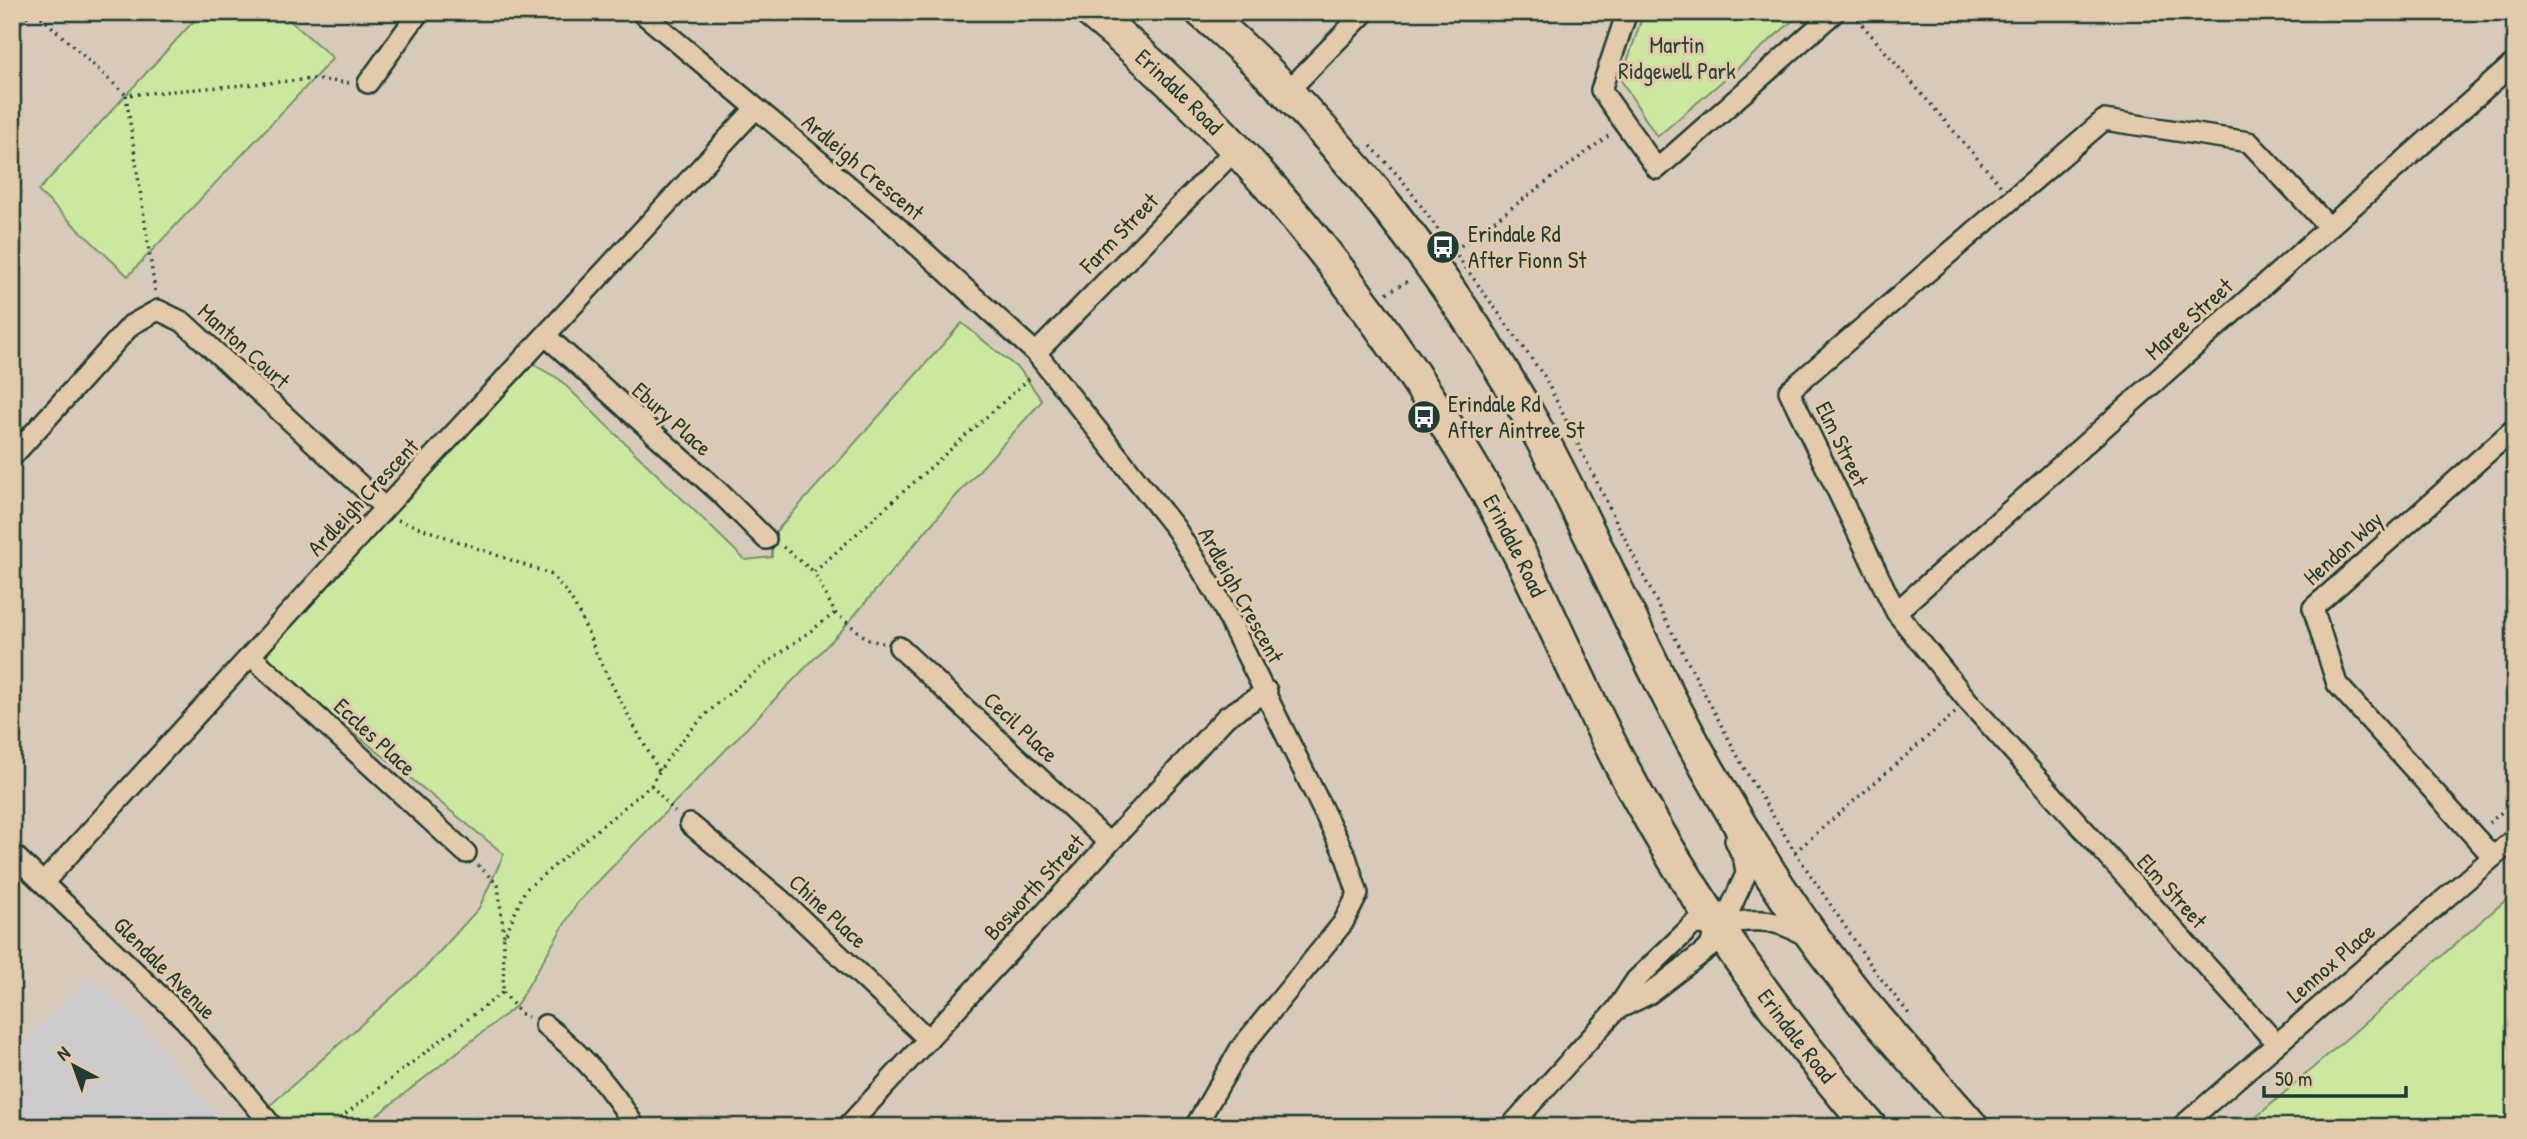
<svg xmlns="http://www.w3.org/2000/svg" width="2527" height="1139" font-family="'Patrick Hand',sans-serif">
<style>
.built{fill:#cccacd}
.green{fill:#cce8a0;stroke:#76926a;stroke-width:2}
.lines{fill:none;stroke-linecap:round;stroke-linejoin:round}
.street-casing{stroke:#1f3d34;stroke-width:24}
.primary-casing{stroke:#1f3d34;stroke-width:37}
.path{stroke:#1f3d34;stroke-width:3.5;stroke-dasharray:2 5;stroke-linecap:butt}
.street{stroke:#e2caaa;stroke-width:19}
.primary{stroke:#e2caaa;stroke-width:32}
.labels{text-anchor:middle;stroke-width:6;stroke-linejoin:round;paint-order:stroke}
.park-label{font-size:23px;fill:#284639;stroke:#e2caaa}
.street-label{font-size:23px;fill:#1f3d34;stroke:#e2caaa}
.poi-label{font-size:23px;fill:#1f3d34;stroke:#e2caaa;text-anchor:start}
</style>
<rect width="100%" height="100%" fill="#d8caba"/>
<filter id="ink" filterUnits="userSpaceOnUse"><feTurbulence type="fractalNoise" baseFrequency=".0143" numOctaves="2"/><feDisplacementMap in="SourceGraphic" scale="14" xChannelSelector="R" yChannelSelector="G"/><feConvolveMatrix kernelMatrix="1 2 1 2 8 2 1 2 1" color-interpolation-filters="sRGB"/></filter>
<g filter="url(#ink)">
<path class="built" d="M90,977L135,1018L226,1127H12V1053Z"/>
<path class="green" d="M202,12H280L333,58L128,276L38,191Z
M1644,12H1803L1657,137L1621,80Z
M962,323L1021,371L1042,401L947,506L842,630L577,903L516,1006L362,1127H269L259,1115L425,968L479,908L504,854L257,654L525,360L559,379L745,560L772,557V536Z
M2515,892V1127H2245Z"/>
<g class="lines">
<g class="street-casing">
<path id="street" d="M641,12L756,108
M1627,12L1601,90L1657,169L1835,12
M368,83L419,12
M1286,93L1365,12
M546,336L719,492L766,539
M1036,353L1237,148
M12,457L131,325L158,310L183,322L385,508
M1896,612L2515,62
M899,647L1109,843
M251,656L466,853
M690,824L780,899L928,1039
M12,853L185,1020L273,1127
M2493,857L2337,684L2313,608L2515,428
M44,882L385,508L756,108L895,225L1036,353L1176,529L1216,593L1346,857L1358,894L1343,923L1240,1049L1195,1127
M1616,1010L1649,994L1710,947L1716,925L1731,907L1746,874L1744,860L1735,840
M545,1025C582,1054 611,1086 635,1127
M2276,1043L1968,701L1896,612L1789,391L2104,120L2249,142L2329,227
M847,1127L1226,717L1267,691
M1510,1127L1616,1010L1636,980L1694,924C1746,927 1757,908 1808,937
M2181,1127L2515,838"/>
</g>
<g class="primary-casing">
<g id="primary">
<path id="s1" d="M1091,12C1251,143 1380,310 1484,487C1535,576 1573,674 1621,765C1689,896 1775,1015 1870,1127"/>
<path d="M1202,12C1335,125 1462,292 1545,445C1602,552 1648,665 1708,770C1746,837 1787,904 1834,965C1876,1022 1926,1073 1972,1127"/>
</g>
</g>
<path class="path" d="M36,12L126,95
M1853,14L2001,186
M12,33L31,12
M1371,146L1403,181L1544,376L1662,613L1745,770L1795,852L1875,971L1909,1014
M1455,250L1612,133
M155,291L126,95L313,79L350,83
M1387,293L1411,279
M398,520L550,574C580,601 587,637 605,671C622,705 641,738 659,771
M783,547L814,572
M835,613L869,640L883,643
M651,785L675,812
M2489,823L2515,801
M1795,852L1955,713
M478,865L498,885L504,936
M503,992L520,1013L528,1017
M329,1127L503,992L504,938L525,890L651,785C693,710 768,663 835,613L814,572L1031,377"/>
<use href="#street" class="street"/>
<use href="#primary" class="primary"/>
</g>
</g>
<defs>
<g id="bus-disc" transform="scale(1.75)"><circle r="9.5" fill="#1f3d34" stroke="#e2caaa"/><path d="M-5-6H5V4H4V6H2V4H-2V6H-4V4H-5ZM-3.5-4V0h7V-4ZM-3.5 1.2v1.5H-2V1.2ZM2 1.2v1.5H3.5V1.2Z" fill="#fff"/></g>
</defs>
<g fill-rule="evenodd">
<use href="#bus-disc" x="1443" y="247"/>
<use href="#bus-disc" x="1424" y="417"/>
</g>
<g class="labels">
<g class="park-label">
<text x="1677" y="53">Martin<tspan x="1677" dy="26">Ridgewell Park</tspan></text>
</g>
<g class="street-label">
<text dy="8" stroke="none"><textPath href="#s1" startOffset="119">Erindale Road</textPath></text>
<text transform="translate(863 167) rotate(40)" y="8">Ardleigh Crescent</text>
<text transform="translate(1119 233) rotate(-46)" y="8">Farm Street</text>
<text transform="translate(2189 319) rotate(-42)" y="8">Maree Street</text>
<text transform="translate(244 346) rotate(42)" y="8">Manton Court</text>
<text transform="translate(672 419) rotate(42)" y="8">Ebury Place</text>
<text transform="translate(1842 444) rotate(64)" y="8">Elm Street</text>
<text transform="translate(363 497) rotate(-47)" y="8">Ardleigh Crescent</text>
<text dy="8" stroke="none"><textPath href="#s1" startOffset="686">Erindale Road</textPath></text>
<text transform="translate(2343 548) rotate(-42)" y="8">Hendon Way</text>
<text transform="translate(1241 595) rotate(61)" y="8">Ardleigh Crescent</text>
<text transform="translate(1021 727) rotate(43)" y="8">Cecil Place</text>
<text transform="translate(375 737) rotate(43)" y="8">Eccles Place</text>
<text transform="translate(1034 887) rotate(-47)" y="8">Bosworth Street</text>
<text transform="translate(2172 891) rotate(48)" y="8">Elm Street</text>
<text transform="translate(828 911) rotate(43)" y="8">Chine Place</text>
<text transform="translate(2331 963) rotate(-41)" y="8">Lennox Place</text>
<text transform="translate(165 968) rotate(45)" y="8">Glendale Avenue</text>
<text dy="8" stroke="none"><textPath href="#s1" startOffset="1253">Erindale Road</textPath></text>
</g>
<g class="poi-label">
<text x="1468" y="242">Erindale Rd<tspan x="1468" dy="26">After Fionn St</tspan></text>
<text x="1448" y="412">Erindale Rd<tspan x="1448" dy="26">After Aintree St</tspan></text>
</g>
</g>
<rect width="2527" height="1139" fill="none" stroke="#e2caaa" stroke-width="42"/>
<rect x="21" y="21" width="2485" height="1097" fill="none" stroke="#1f3d34" stroke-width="2.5" filter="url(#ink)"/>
<g transform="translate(74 1066) rotate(319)" stroke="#e2caaa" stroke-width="5" paint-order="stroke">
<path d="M0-5L12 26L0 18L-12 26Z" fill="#1f3d34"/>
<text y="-10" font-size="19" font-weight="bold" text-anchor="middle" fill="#1f3d34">N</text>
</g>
<path d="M2264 1086v10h142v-10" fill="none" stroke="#1f3d34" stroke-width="3.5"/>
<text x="2275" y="1086" font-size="21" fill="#1f3d34" stroke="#e2caaa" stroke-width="5" paint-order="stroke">50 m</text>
</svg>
